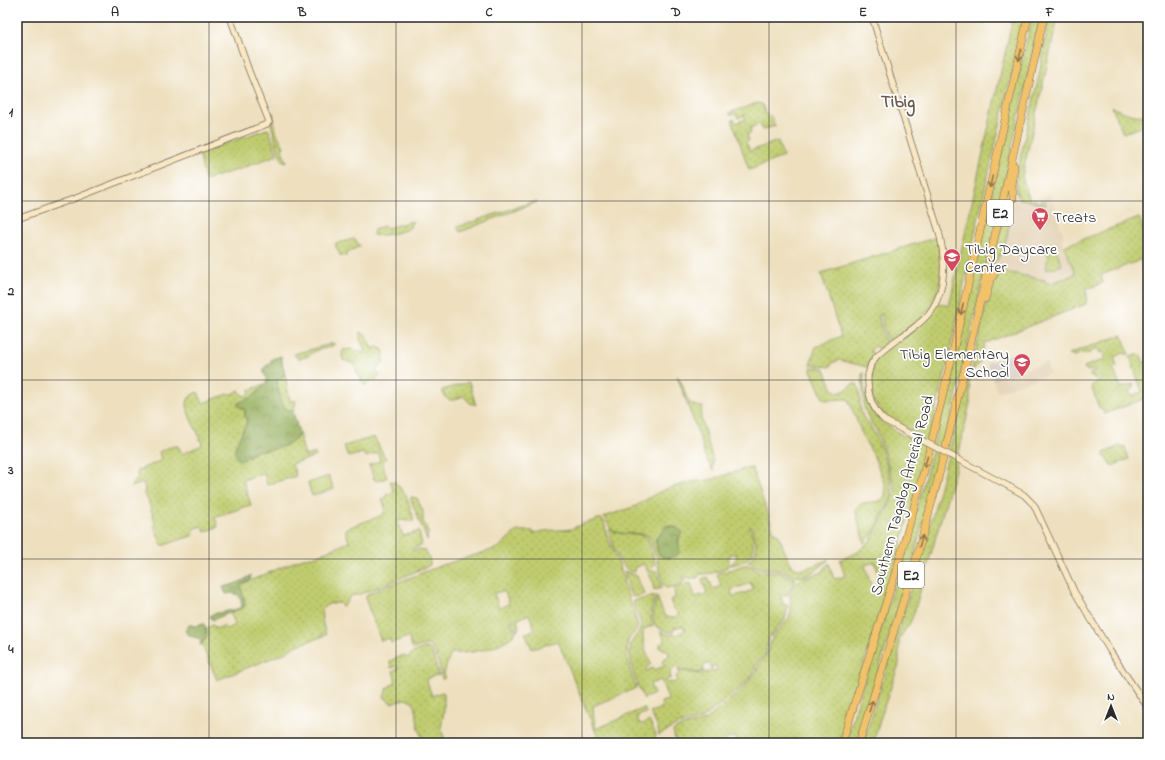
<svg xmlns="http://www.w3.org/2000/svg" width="1165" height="760" font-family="'Indie Flower',sans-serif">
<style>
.built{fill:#e3d1b4}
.industrial{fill:#cbc3b8}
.grass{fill:url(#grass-dots);stroke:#767c4c;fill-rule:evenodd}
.forest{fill:url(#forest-crowns);stroke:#626e46}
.pitch{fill:#c0cc6e;stroke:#767c4c}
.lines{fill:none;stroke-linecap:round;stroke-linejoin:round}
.secondary-casing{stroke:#6f6a5f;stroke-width:7}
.highway-casing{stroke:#6f6a5f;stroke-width:8}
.secondary{stroke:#fae7c3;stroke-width:5.5}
.highway{stroke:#f2c26a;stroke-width:7}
.secondary-bridge-casing{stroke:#6f6a5f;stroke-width:7;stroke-linecap:butt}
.secondary-bridge{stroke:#fae7c3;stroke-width:5.5}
.oneway{stroke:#8e764a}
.grid{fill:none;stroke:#2b2b2b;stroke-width:1;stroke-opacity:0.55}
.labels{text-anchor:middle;stroke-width:3.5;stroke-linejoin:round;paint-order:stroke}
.shield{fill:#fff;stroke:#6b6b6b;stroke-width:1}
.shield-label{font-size:15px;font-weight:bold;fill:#2b2b2b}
.poi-label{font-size:16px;fill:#2b2b2b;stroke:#fff;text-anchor:start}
.street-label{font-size:16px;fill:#2b2b2b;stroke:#fff}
.quarter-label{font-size:18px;font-weight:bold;fill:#6d594c;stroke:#fff}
.neatline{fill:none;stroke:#2b2b2b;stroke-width:1.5}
.grid-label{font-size:13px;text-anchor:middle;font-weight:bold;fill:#2b2b2b}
</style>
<defs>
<pattern id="grass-dots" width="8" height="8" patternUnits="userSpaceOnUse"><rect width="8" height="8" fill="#c0cc6e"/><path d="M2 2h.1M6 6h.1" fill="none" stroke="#a5af5f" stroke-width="1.8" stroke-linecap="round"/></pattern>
<pattern id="forest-crowns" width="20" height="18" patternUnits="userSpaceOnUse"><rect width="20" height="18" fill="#98b061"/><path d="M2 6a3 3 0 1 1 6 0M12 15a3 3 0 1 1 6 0" fill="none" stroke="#7c8f50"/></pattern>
</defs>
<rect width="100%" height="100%" fill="#fff"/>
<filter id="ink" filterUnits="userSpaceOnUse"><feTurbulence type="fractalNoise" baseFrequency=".025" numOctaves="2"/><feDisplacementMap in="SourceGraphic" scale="8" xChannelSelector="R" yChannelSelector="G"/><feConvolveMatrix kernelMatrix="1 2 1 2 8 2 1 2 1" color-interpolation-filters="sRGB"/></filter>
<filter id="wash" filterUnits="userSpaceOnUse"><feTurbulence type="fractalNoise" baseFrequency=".012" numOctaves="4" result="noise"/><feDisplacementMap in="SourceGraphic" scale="16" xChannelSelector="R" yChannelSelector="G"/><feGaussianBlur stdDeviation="0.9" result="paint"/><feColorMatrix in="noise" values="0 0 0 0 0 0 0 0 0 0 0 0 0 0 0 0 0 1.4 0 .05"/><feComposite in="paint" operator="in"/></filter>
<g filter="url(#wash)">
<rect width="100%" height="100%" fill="#eee0bf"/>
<path class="built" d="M1022,176L1030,201L1050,194L1064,237L1061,239L1077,274L1049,284L986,285L1009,185Z
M1047,362L1050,374L997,392L993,380Z"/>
<path class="industrial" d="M1015,353L1021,371L993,380L987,363Z"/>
<path class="grass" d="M1013,17H1025L976,228L946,370L914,496L898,555L839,743H733L736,740V737L728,738L724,743H676L673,731C683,723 696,725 706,720L738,693L755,674L760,662L766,656L773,636L789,618L791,612L790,593L795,583L802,579L822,572L829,563L834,579L845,576L840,560L858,552L871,540L895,494V488L880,439L877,431L868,418L864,407L862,374L864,373C862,416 883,424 916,442L918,434C894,422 869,413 871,382C872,375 872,367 876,361C885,348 909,336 921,325C928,319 933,311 938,303L949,306ZM875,562L879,577L874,594L865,565Z
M1032,17H1041L955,402L913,560L856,743H845L903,559L931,455Z
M1049,17H1058L1022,176L1030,201L1035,199L1037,203L1045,200L1046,205L1020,199C1015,193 1015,184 1016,176L1039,76Z
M757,103L762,104L766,115L771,116L775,126L762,130L760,124L750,128L751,133L747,134L749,141L746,142L750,151L778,141L783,157L749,170L732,120L734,119L736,123L746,119L744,115L738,118L736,114L730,115L729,113Z
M1112,107C1123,112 1136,118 1148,114V125L1123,133Z
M273,112L276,132L284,147L282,150L287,162L283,161L278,151L269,115Z
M267,129L269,130L277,155L237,170L205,180L199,153Z
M537,202L460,232L457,227L529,203Z
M1007,204C1015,215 1004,258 992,265Z
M1139,218L1146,235L1148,234V257L1101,275L1103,283L1086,289L1087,296L1086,304L996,339L988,342H985L980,362L973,370L969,384L970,387V403L955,470L914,613L910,623L899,639V664L885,704L873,743H863L891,655L933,514L961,405L973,364L990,286L996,276L1001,271L1045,280L1047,283L1049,284L1076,274L1064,246Z
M413,221C411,223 411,225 410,227C407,232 378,237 373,235L374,230L383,226L387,228Z
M937,237C939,248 942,259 941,271C941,303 918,327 890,341L888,340L883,328L882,314L879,315L881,329L887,344L879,349L875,346L870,351L874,355L867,367L839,360L832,363L830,367L818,365H810L816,347L841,336L821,273Z
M353,239L356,240L357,243L360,246L348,252L346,256L340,255L335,244Z
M1053,245L1055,246L1062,265L1046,270L1049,248Z
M361,332L367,336L372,349L377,347L382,349L384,352L383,364L378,367L376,370L380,376L376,380L370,381L367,385H364C361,380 355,369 354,364L343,360L342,355L343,350L351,349L365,353C365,346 358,341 360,334Z
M1122,335L1129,354L1128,355L1124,353L1114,357L1117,366L1113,368L1121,388L1133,384L1134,388L1129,391L1131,396L1142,392L1130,357L1140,354L1144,363L1148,361V395L1144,397V399L1104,414L1102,408H1099L1091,386L1102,379L1099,376L1096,379L1090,376L1091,373L1096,370V369L1087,371L1084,367L1105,359L1103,352L1100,353L1097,348L1092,350L1090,353H1080L1076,356L1068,354Z
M334,343V345C328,349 321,348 315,351C307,356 308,358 297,358L294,354Z
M818,367L825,369L832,388L838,393L846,390L852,384H857C862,394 858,406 863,417C866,422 871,426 874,432C880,443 895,486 892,497L873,533L864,543L855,509L863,503L881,501L885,496L886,487L873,454L865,441L848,399L826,400L823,398L811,370V368Z
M285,375L290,401L295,400L296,402L293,412C291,410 287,410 285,408C280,402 277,386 277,379Z
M677,376C688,388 681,406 703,407L701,412V418L713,461V471L704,454L702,444Z
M469,382L476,405L470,403L463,396L454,400H449L445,397L442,390Z
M260,386H263L253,398L240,402L241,408L245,410V417L247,421L235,448L237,459L243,460L258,450H267L289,444L297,438L299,433L305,456L315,453L316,456L292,464L296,476L267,485L264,473L243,480L251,505L215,517L218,527L205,532L202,526L193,529L194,535L162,546L154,525L155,521L147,498L144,494L145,489L143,483L131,487L133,482L137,480L138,478L136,471L160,461L161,459L159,452C165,449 171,446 178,446L182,454L202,445C200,430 172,400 198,392L203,403L228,394H233L239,390L243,396L248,395L250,392L249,390Z
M374,437L386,459L382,463L387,478L377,481L374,479L369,465L380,461L378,453L366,457L363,453L348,457L344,446Z
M1120,446L1125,448L1129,459L1112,466L1104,456V453Z
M751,467L752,468L774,532L778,534L791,566C801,574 818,563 829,559C822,567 806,580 795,576C789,575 785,571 780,570C766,568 760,571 748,561C750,559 754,557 755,554C758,546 754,533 751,526L749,527L753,536V553L743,562L731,565L737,558L736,554H731L728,559L730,564C723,572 710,574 700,574L697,578H688L683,576V578L686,580C680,585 673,587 666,588L663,584L657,560L658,558L655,554L650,537C639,529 621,538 611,529C608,526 607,521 604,517L636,506L657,493L666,489L691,482L709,480ZM668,526C674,526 679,527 681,534L679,538V542L670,558L662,557L657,550L656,538C661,534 663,530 668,526Z
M390,481L395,482L406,495L414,520L408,521L399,520L398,522L403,536L419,531L422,545L412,549L413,551L420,549L425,550L430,561V565L385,585L360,594L350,596C347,601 348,603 342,606L340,603C314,602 322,619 326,635L293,647L287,652L217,680L202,645L207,633L206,628L213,625L216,629L223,626L226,629L233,626L235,624L230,613L242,608L245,602L240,585L303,558L313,557L349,542L345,529L380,516L384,513L385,507L382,499L387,497L386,495L394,492Z
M411,497L417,498L423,511V521L428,532L427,540L411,500Z
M598,519H602L604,522L607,536L620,566L626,591L638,625C637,632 630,635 628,641C624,656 632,675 636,688L593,706L594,719L596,729L644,708L646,713L637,716L639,723L643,724L649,721L656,734L655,739L645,743H600L558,641L532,649L525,633L535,630L529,614L517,620L519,627L517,631L512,620L510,621L515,631V634C497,649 473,654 451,653L445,670L444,679H442C440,671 437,645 426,645C422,645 417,648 413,649L408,637L391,643L389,638L381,641L366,601V597L368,594L442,565L498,548L512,535L518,531H533V534C542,529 560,531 571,529C575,528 577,526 580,525C586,522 592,522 598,519ZM503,591L505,592L509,604L499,608L494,593Z
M610,529C621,538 636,530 648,538L655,564L650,569L651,571H657L662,588L654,590L652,580L644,564L634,568V572C620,571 612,543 609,531Z
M744,565H748L759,571L780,572L795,579L787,595H783L781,597L783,604L787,605L788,606L785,619L769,638L765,655L757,662L753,674L740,688L702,719L677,725L659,735L658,728L650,712L662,708L661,702L668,700V699L661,680L650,684L654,694L644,699C637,685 627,660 631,644C633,637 641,632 641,625C640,616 633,610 633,601L654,596C654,606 647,617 654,626C651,627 647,627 645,629C639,634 648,657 651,664L645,669L646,671L653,668L654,670L665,666L662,663L664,659L668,657L669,654L667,650L660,648V644L665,641L660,631C669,636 678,637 685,629L682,626L674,628L673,633C645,626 654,618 656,596H657C659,602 663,618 671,618C673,618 675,616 678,616V613L673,608L670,600L675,598L674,589L685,584L691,583L695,597L707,594L702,579L708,577L713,589L721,586L717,574ZM751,583L753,590L733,597L731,590ZM708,663L710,665L711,669H712L713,666L716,665L717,670L699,674L678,670L679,672H681L676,676L677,681L673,683L671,682L667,683L666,680L671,678L670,673L674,668L697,673L704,671L703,667Z
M624,571L637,576L644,594L636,597L631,596Z
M424,648L430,649L432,652L439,676L437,675L426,679L432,696L442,692L444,693V710L441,729L446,743H424C422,737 419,731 418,724C416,717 418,705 410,700C406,697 396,702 391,703L384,697L387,688L396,682L393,671L399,668L398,666L391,668L390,661L404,655L408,658L412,653Z"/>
<path class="forest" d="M281,356L285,375L277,379C277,385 280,402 285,408C287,410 291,410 293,412L299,433C294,444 278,449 266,450C263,451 260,450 257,451C251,453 246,458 241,461C225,451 245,433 247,421L245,417V410L238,405V403C252,397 254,397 264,385C265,383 267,382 267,380C266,375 263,374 264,368L270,363L272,359Z
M665,526H673L682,532L678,540L680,552C675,559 669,558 662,557L657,550L656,538L661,534Z
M251,575L250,580L240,585L245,602L244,607L212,620L210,616L212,614L234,610L242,607L241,601L239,595L232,593L226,594L223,587C233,585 242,582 251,575Z
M204,624L207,635L202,644L200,645L201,639L190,636L185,631L189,625H192L194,626Z"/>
<path class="pitch" d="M329,476L334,489L312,496L308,483Z"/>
</g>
<g filter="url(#ink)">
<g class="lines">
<g class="secondary-casing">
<path id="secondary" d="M17,219L76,198L267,124L269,122L268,119L249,71L230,17
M868,375L871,364L876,357C888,344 904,336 917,325C947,302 947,265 939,232L872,17
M1010,487L1024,495L1034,505L1074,591L1110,651L1148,708"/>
</g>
<g class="highway-casing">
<path id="highway" d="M1013,198L1012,186L1014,166
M985,299L990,281L998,268
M842,743L900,558L927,460L950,365L1028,17
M859,743L915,563L937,483L969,351L1044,17"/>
</g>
<use href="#secondary" class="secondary"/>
<use href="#highway" class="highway"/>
<g class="secondary-bridge-casing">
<path id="secondary-bridge" d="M868,375C867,393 871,408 884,420L1010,487"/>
</g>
<use href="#secondary-bridge" class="secondary-bridge"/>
</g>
<defs><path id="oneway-shaft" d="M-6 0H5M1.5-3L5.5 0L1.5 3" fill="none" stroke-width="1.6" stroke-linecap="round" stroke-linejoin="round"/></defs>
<g class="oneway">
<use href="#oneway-shaft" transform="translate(1020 55) rotate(102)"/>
<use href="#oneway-shaft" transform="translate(991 182) rotate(102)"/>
<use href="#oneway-shaft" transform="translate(962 309) rotate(102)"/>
<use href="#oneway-shaft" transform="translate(926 462) rotate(105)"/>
<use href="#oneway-shaft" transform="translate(921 541) rotate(-74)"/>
<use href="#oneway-shaft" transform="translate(871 706) rotate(-72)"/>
</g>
</g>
<path class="grid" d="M209,17V743M396,17V743M582,17V743M769,17V743M956,17V743M17,201H1148M17,380H1148M17,559H1148"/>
<defs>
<g id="supermarket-pin" transform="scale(0.9)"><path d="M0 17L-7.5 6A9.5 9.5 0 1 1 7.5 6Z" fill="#d1495b" stroke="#fff"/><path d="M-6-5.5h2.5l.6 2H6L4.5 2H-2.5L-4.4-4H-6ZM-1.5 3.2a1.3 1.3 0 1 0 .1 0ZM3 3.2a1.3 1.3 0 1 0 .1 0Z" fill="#fff"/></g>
<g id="school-pin" transform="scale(0.9)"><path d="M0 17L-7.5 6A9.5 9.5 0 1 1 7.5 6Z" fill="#d1495b" stroke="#fff"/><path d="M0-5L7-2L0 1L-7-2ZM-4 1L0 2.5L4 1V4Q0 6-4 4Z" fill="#fff"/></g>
</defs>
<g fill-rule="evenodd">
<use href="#supermarket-pin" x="1040" y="216"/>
<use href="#school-pin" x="952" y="257"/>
<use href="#school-pin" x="1022" y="362"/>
</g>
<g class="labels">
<g class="shield">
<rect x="987" y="200" width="26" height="26" rx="3"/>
<rect x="898" y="562" width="26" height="26" rx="3"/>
</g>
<g class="shield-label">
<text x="1000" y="218">E2</text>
<text x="911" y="580">E2</text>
</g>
<g class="poi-label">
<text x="1053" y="222">Treats</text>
<text x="965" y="254">Tibig Daycare<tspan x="965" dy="18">Center</tspan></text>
<text x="1009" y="359" text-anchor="end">Tibig Elementary<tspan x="1009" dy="18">School</tspan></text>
</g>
<g class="street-label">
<text transform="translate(901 495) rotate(-75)" y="6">Southern Tagalog Arterial Road</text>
</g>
<g class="quarter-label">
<text x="898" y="107">Tibig</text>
</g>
</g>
<rect width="1165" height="760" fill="none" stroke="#fff" stroke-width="44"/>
<g transform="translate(1111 706)" stroke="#ffffff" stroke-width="3" paint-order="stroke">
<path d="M0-3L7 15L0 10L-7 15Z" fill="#2b2b2b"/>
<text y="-6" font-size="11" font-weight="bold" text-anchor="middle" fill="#2b2b2b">N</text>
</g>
<rect x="22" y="22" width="1121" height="716" class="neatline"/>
<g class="grid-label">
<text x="115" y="16">A</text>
<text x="302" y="16">B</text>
<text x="489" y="16">C</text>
<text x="676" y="16">D</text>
<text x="863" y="16">E</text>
<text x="1050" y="16">F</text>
<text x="11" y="116">1</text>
<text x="11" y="295">2</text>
<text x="11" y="474">3</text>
<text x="11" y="653">4</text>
</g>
</svg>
